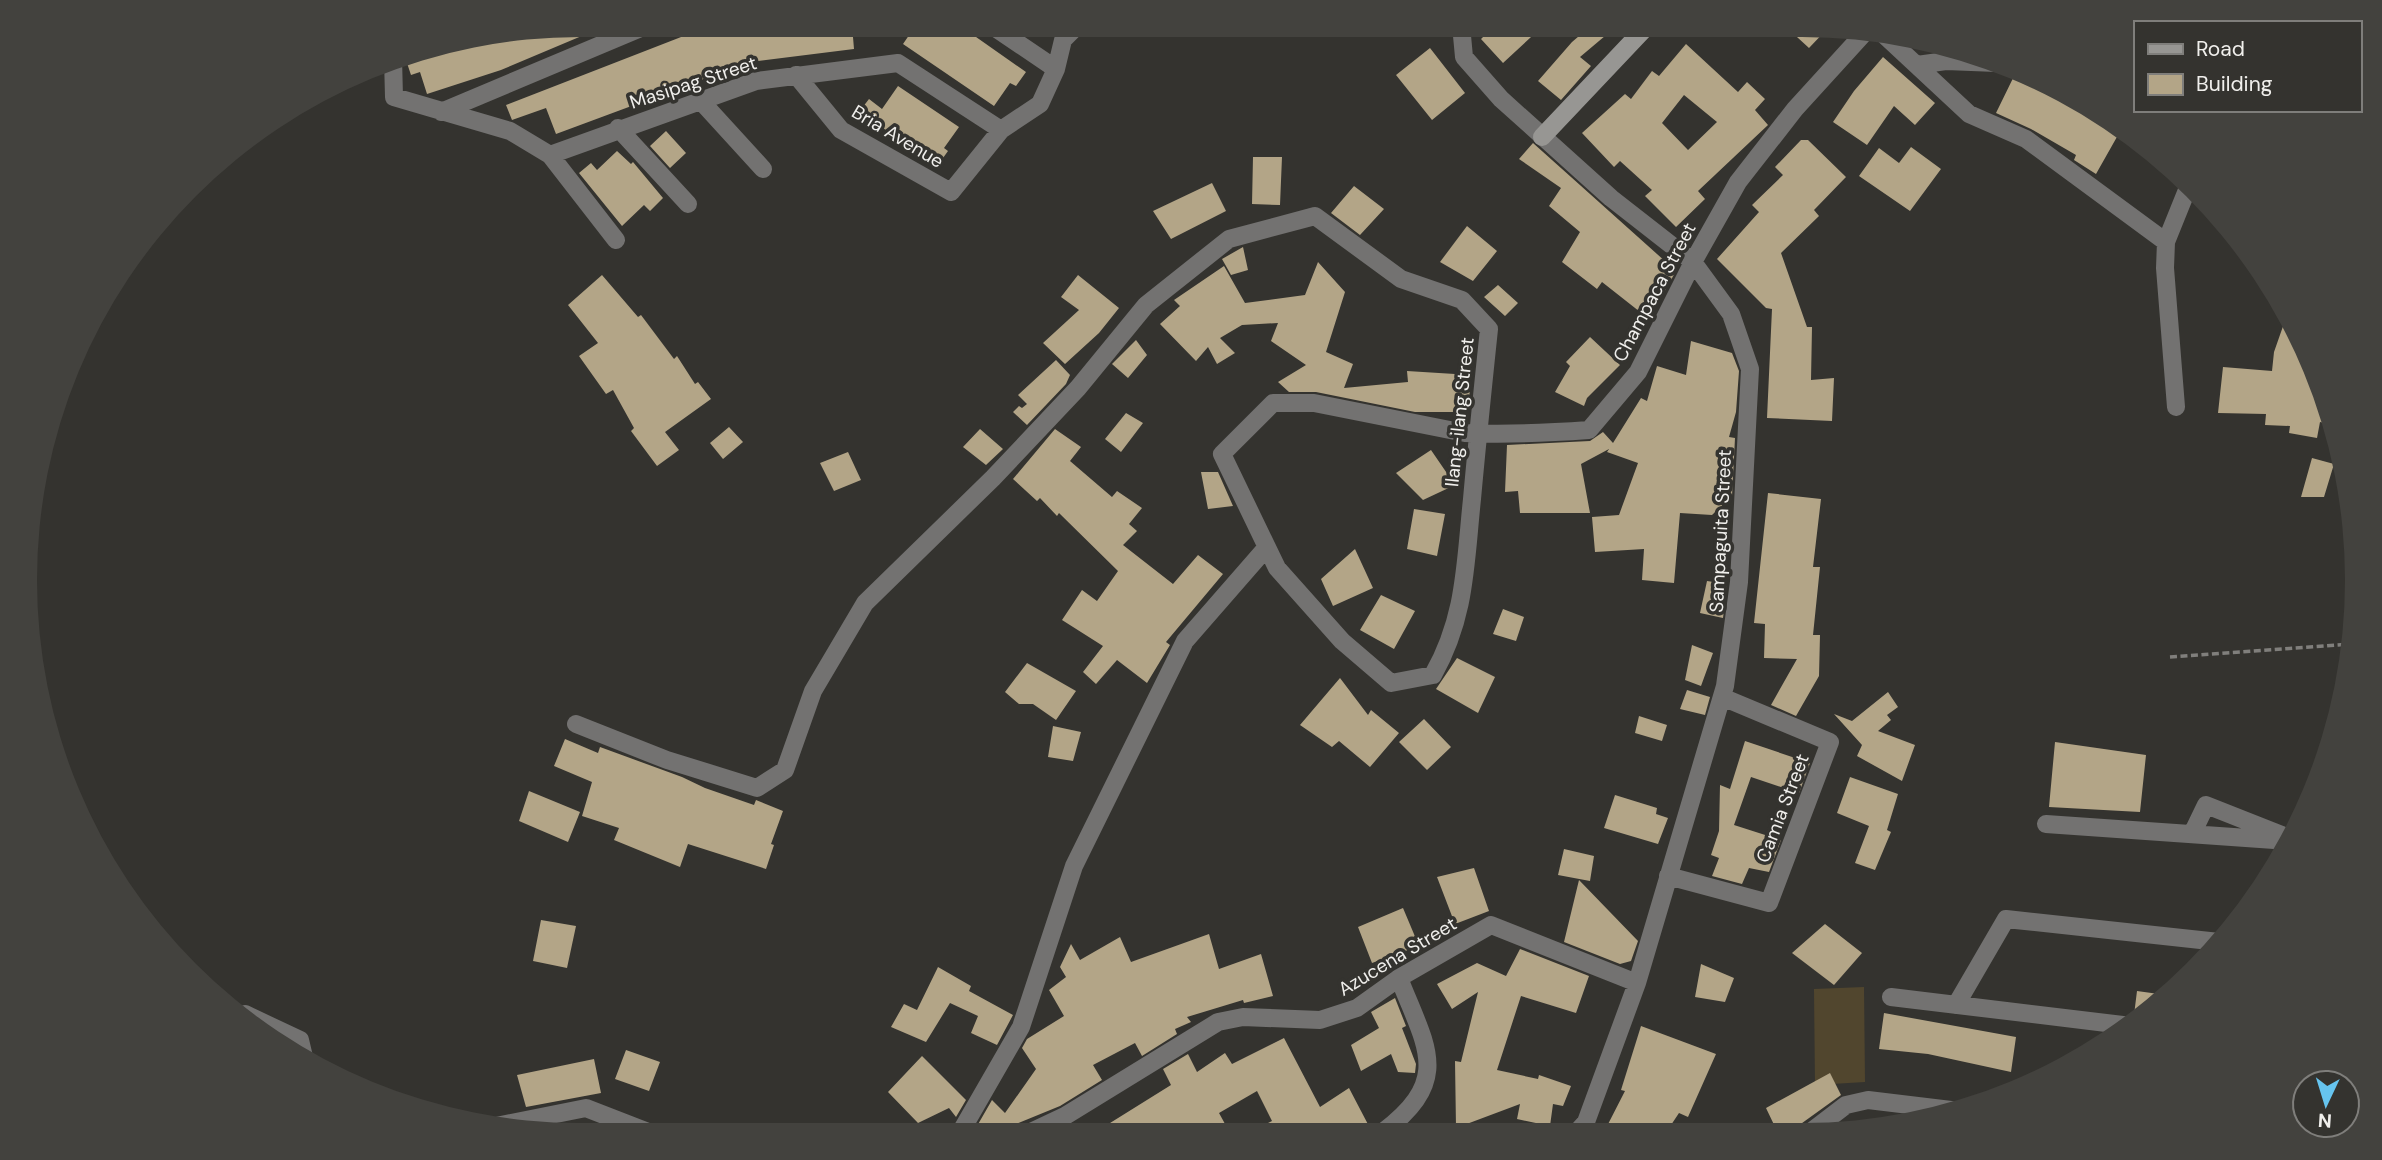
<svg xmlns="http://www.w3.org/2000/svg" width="2382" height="1160" font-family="'DM Sans',sans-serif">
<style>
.green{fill:#51462e}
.building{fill:#b3a587;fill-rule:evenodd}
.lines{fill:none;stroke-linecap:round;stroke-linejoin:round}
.path{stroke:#807f7c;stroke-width:3.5;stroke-dasharray:7 3.5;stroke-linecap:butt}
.street{stroke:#737271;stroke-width:18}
.secondary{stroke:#979693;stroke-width:18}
.labels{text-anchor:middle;stroke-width:7;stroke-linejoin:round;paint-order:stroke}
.street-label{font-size:19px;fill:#f0efec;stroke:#34332f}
</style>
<rect width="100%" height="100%" fill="#34332f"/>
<path class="green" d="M1864,987L1865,1082L1815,1085L1814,989Z"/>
<path class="building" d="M580,24L602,25L603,27L501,70L427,94L420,72L411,75L404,54Z
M712,25H852L854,49L750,62L556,134L546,108L512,120L506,105Z
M916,25H959L1026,72L1016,86L1010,83L994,106L903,44Z
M1495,25H1544L1503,63L1481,39Z
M1592,25H1618L1580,57L1591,66L1561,100L1538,81L1572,42Z
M1785,26H1830L1809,48Z
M1686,44L1738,92L1747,82L1765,99L1755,110L1768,125L1698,191L1705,199L1676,227L1645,196L1652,190L1620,161L1614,167L1582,133L1625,94L1631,99L1652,71L1659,76ZM1684,95L1717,122L1688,150L1662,123Z
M1430,48L1465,93L1432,120L1396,75Z
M1883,57L1935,103L1915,125L1894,106L1867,145L1833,122L1854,91Z
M2017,70L2061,90L2122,128L2096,174L2074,160L2076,155L2031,129L1996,113Z
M898,86L959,127L944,148L948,151L938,165L859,112L869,99L882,109Z
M666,131L686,153L670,168L650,146Z
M1801,140H1808L1846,177L1814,210L1819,216L1781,253L1807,327H1812L1811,380L1834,378L1832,421L1767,418L1772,309L1766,308L1717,259L1759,212L1752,205L1783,175L1775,167Z
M1533,143L1676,271L1649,319L1602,282L1597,289L1562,262L1580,232L1549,206L1561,188L1519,159Z
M1911,147L1941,169L1910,211L1859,176L1879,148L1899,163Z
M617,151L631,164L633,162L663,198L650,211L644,205L622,226L579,173L591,163L597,170Z
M1253,157H1282L1280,205L1252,204Z
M1212,183L1226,211L1171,239L1153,211Z
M1354,186L1384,209L1360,235L1331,213Z
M1467,226L1497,251L1473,281L1440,262Z
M1243,247L1248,270L1231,275L1222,259Z
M1318,262L1345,292L1326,352L1353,364L1344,388L1408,382L1407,371L1471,375L1468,412H1415L1316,392H1289L1278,382L1306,365L1271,341L1278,323L1242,325L1220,338L1235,353L1217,364L1208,347L1196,361L1160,324L1180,306L1174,300L1224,266L1245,303L1305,295Z
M602,275L638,317L641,315L674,359L677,356L695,384L698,382L711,399L665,432L679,450L657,466L631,431L634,428L613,390L606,394L579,356L598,343L568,305Z
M1078,275L1119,308L1099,333L1065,364L1043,343L1079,310L1061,297Z
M1498,285L1518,303L1505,316L1484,297Z
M2288,312L2328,401L2334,425L2320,422L2317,438L2289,433L2290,426L2265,425L2266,414L2218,413L2223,367L2272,371L2274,352Z
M1590,337L1620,365L1587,398L1584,406L1555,392L1570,366L1566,362Z
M1136,340L1147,355L1128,378L1112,364Z
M1691,341L1732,353L1739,371L1736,412L1729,437L1735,438L1732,496L1712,515L1680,513L1674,583L1642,580L1644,549L1595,552L1592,517L1619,515L1638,463L1607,452L1609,449L1581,464L1590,513H1520L1518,491L1505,492L1507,445L1590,441L1603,432L1613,443L1641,398L1647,401L1657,366L1686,375Z
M1056,360L1070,375L1066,384L1027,425L1013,412L1019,406L1022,408L1027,404L1018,395Z
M1126,413L1143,423L1121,452L1105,439Z
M729,427L743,442L723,459L710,443Z
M980,429L1003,449L986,465L963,447Z
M1055,429L1081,447L1070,461L1112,497L1117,491L1142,508L1129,524L1137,531L1123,545L1173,584L1198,555L1223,574L1166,642L1170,645L1147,683L1117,660L1096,684L1083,672L1103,646L1062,620L1082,590L1097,601L1118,571L1059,513L1057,516L1040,498L1037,501L1013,479Z
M1431,450L1455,485L1423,500L1396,473Z
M848,452L861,480L834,491L820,463Z
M2312,458L2334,464L2324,497H2301Z
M1201,472H1218L1233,506L1208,509Z
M1768,493L1821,499L1813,567H1820L1813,635H1820L1819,676L1796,716L1771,705L1797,659L1764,658L1765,624L1754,623Z
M1414,509L1445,514L1437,556L1407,549Z
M1355,549L1373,588L1333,606L1321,579Z
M1707,581L1727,584L1723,618L1700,613Z
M1381,595L1415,611L1394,649L1360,630Z
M1503,609L1524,617L1516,641L1493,634Z
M1692,645L1713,653L1701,686L1685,680Z
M1457,658L1495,677L1478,713L1436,689Z
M1027,663L1076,691L1056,720L1033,704H1019L1005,692Z
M1340,678L1368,715L1371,710L1399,733L1370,767L1339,741L1332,747L1300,725Z
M1687,690L1710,697L1705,715L1680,709Z
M1888,692L1898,707L1887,715L1891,720L1878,731L1915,745L1902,781L1857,756L1862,745L1834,714L1852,721Z
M1639,716L1667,725L1662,741L1635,733Z
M1424,719L1451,747L1427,770L1399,742Z
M1053,726L1081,732L1073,761L1048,757Z
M565,739L598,753L600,747L682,777L705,788L754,805L756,800L783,811L771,844L774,845L766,869L688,844L680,867L614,840L619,828L582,816L592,782L554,766Z
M1745,741L1810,763L1799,793L1751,777L1734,825L1781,840L1769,872L1749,868L1742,884L1712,876L1719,858L1711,855L1719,831L1720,785L1730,789Z
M2055,742L2146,755L2140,812L2049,807Z
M1850,777L1898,794L1887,830L1891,832L1875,870L1855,863L1869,826L1837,813Z
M529,791L580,812L568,842L519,821Z
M1615,795L1657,808L1656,814L1668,818L1658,844L1604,828Z
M1564,849L1594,856L1590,881L1558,875Z
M1474,868L1489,911L1455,924L1437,877Z
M1579,880L1638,941L1631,961L1620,964L1564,942Z
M1403,908L1419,946L1372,963L1358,927Z
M541,920L576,926L567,968L533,961Z
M1825,924L1862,953L1834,985L1792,953Z
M1209,934L1219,969L1261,954L1273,996L1244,1003L1243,1000L1187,1017L1191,1022L1175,1029L1177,1034L1142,1056L1135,1043L1093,1065L1102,1080L1060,1106L1016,1124L1018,1127L1007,1133H973L992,1100L1005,1113L1036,1069L1022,1048L1027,1039L1064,1016L1049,990L1066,977L1060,967L1071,944L1080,960L1120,937L1131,962Z
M1520,949L1589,976L1576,1013L1521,996L1497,1070L1538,1079L1539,1075L1571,1086L1563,1106L1553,1104L1550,1126L1517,1119L1520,1104L1456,1128L1455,1061L1461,1062L1478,992L1452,1009L1437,984L1477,963L1506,976Z
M1701,964L1734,978L1725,1002L1695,997Z
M938,967L971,986L969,991L1013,1015L997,1045L971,1033L978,1016L950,1003L926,1042L891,1027L904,1004L917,1010Z
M2137,991L2166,995L2141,1020L2134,1015Z
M1395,998L1406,1026L1402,1028L1416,1064L1415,1073L1398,1072L1391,1054L1361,1071L1351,1045L1379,1028L1371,1012Z
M1884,1013L2016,1037L2011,1072L1928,1054L1879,1049Z
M1641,1026L1716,1054L1688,1117L1679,1113L1667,1131L1604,1132L1625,1091L1621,1090Z
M1284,1038L1320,1107L1349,1088L1372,1132H1250L1272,1121L1257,1091L1219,1113L1230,1133H1094L1171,1085L1163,1069L1188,1054L1197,1072L1225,1053L1232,1064Z
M626,1050L660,1062L649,1091L615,1079Z
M922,1056L966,1100L956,1117L949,1108L918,1123L888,1092Z
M594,1059L601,1093L526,1107L517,1075Z
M1830,1073L1841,1095L1791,1131H1777L1766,1108Z"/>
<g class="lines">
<path class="path" d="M2170,657L2352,644"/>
<path class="street" d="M991,25L1056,69
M1461,25L1464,57L1501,99L1611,198L1693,262L1731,314L1750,369L1739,582L1725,686L1637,983L1586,1122L1577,1132
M1882,33L1969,114L2026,139L2166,242
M393,58L394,97L510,131L550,155L616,240
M1917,65L1946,61L1997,63
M796,75L841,130L951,192L1001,130L1040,104L1056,69L1063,40L1078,25
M700,100L763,169
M441,112L648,25
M618,128L688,204
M550,155L756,81L898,63L1001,130
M2176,407L2165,268L2166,242L2189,185
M576,724L667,760L757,788L785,770L813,691L865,603L993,478L1078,388L1146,305L1229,239L1315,216L1401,279L1462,300L1489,329C1483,386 1477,443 1472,499C1465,565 1466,616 1433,675L1391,683L1342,641L1277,568L1222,454L1273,403H1314L1465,433C1507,435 1547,433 1589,430L1638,372L1693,262L1738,182L1795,109L1867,30
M2046,824L2290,841
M2192,834L2206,805L2282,835
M1668,876L1769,903L1830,742L1722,697
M1891,997L2131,1026
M1956,1005L2006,919L2219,942
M245,1014L300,1040L304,1057
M496,1126L586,1108L653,1134
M1812,1131L1846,1105L1868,1100L1951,1110
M1383,1132C1453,1079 1426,1047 1399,978
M960,1133L1021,1027L1074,866L1185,641L1267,547
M1029,1133L1065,1116L1218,1022L1243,1017L1320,1020L1357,1008L1399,978L1491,925L1637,983"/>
<path class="secondary" d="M1542,137L1648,25"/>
</g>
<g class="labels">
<g class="street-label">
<text transform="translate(693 82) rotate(-18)" y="7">Masipag Street</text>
<text transform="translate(898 136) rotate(31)" y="7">Bria Avenue</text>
<text transform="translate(1654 292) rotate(-62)" y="7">Champaca Street</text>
<text transform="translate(1459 412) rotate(-84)" y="7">Ilang-ilang Street</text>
<text transform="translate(1720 531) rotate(-87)" y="7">Sampaguita Street</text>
<text transform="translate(1782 808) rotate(-69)" y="7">Camia Street</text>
<text transform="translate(1397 956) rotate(-31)" y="7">Azucena Street</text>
</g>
</g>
<path d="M0 0H2382V1160H0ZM580 37H1802A543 543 0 0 1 2345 580V580A543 543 0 0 1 1802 1123H580A543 543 0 0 1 37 580V580A543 543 0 0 1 580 37Z" fill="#43423e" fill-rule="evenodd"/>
<rect x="2134" y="21" width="228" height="91" fill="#34332f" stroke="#7f7e7b" stroke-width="2"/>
<rect x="2148" y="44" width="35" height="10" fill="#979693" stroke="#7f7e7b" stroke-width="2"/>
<text x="2196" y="56" font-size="21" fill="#f0efec">Road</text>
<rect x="2148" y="74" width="35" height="21" fill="#b3a587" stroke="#7f7e7b" stroke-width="2"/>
<text x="2196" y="91" font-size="21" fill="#f0efec">Building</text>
<g transform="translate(2326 1104) rotate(184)"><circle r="33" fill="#34332f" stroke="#7f7e7b" stroke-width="2"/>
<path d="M0-5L12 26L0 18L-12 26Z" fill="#66c4ef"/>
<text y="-10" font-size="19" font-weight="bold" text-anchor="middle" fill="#f0efec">N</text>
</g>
</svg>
